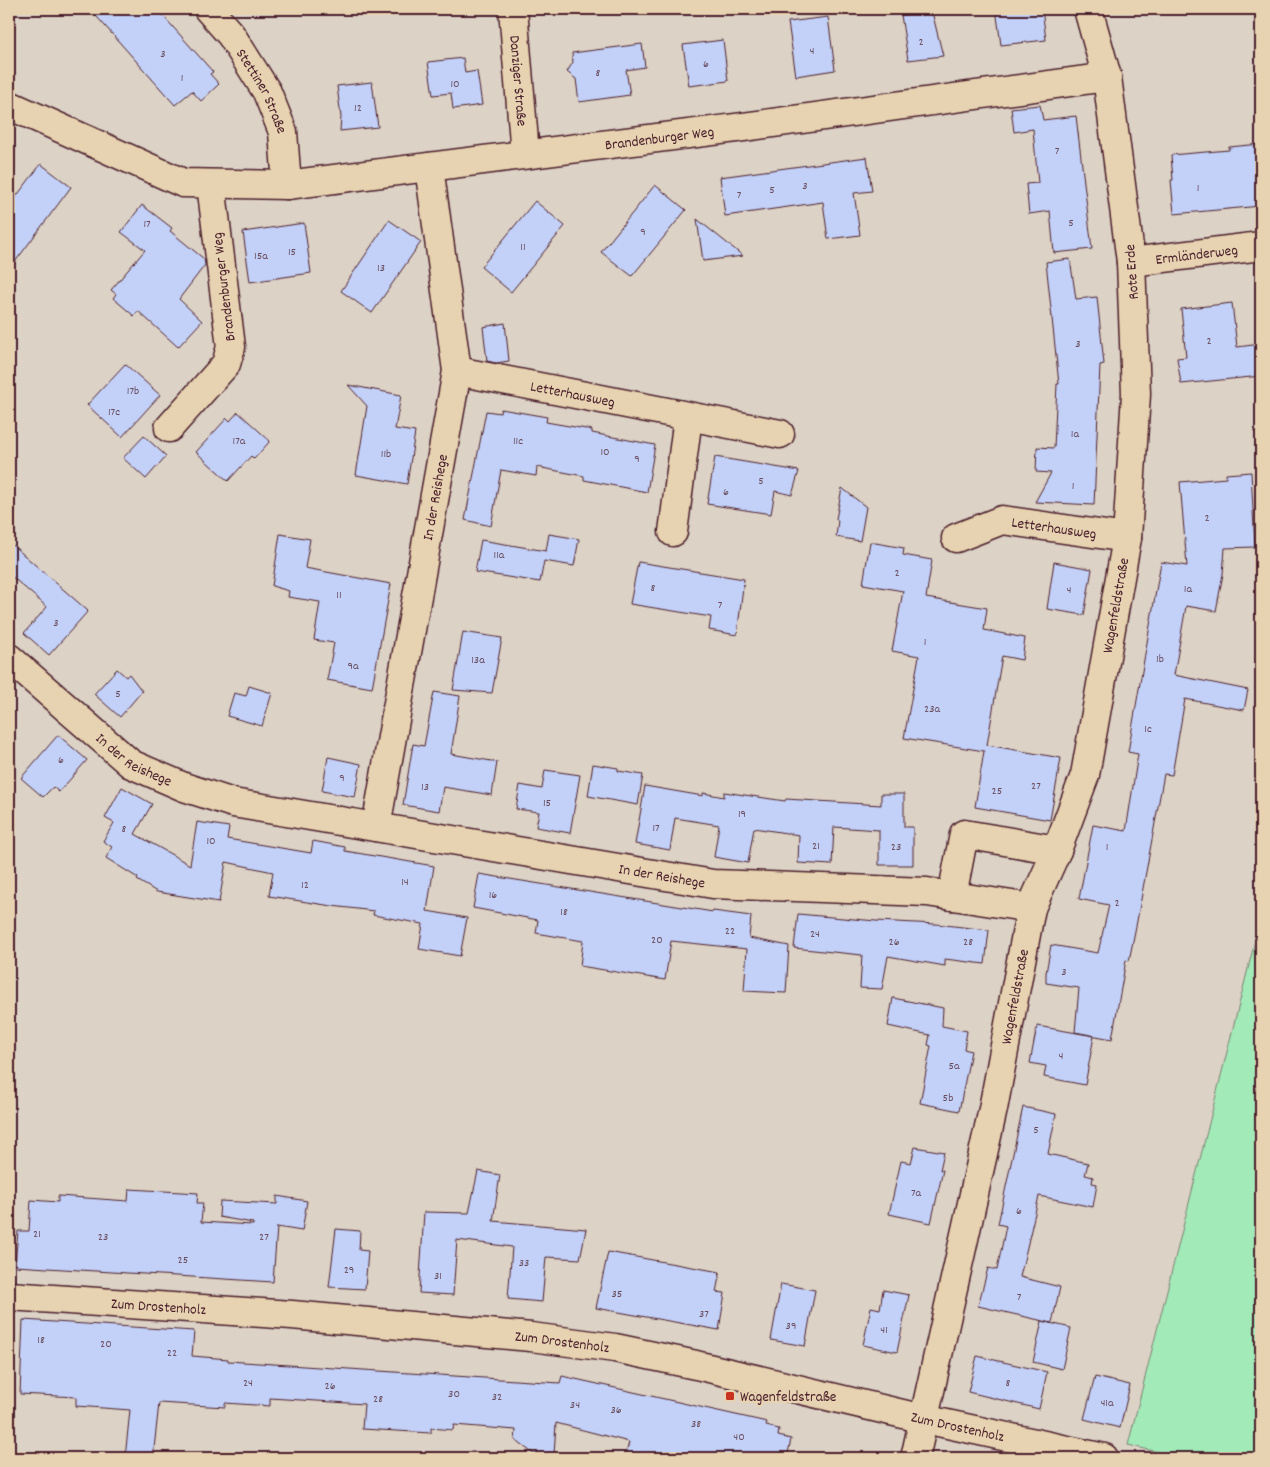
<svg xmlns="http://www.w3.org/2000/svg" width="1270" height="1467" font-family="Dekko,sans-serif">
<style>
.green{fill:#a2eab7;stroke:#768471}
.building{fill:#c3d1f8;stroke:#4a1f2b}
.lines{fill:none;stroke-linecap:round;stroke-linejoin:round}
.minor-casing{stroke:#4a1f2b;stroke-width:31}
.minor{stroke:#e7d3b1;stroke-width:28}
.poi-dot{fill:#c8321e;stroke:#e7d3b1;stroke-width:2}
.labels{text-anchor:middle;stroke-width:4.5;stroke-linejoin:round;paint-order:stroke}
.number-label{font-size:12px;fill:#684c5e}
.street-label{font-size:15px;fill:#4a1f2b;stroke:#e7d3b1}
.poi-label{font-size:15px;fill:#4a1f2b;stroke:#e7d3b1;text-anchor:start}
</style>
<rect width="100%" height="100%" fill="#dcd2c6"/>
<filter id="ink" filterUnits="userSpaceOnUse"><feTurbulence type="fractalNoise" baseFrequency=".02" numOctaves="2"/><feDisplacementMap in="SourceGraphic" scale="10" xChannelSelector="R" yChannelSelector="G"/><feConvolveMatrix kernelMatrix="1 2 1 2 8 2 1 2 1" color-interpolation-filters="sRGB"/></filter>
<g filter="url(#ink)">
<path class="green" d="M1261,917V1458H1184L1128,1445Z"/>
<path class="building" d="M90,9H157L213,72L210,74L219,84L201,101L192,91L175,105Z
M996,9H1042L1046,40L1001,45Z
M932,12L943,56L908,60L901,15Z
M828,17L835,70L796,76L788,22Z
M723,40L728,81L689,86L683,45Z
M642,44L645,67L626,70L630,95L579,102L576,79L567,72L573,62L572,53Z
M463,58L465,73L477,71L482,105L453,109L451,93L433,95L428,62Z
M372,82L378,127L340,131L341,117L337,86Z
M1040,105L1043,120L1076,116L1092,249L1054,253L1050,211L1029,214L1026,184L1038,183L1033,129L1014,132L1011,108Z
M1261,144V206L1174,214L1171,180H1173L1171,155L1229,150V147Z
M867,157L872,191L854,193L860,235L828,239L823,202L725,216L720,177Z
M41,164L71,187L9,270V206Z
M655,185L686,210L632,276L601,252Z
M535,201L565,226L511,292L481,267Z
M142,205L172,228L170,231L204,259L205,265L179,299L202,321L178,347L138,311L134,316L113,298L116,294L111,290L145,250L121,232Z
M697,219L743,256L703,261Z
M389,220L421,242L372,313L341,291Z
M304,223L311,273L250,282L243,232Z
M1070,259L1076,299L1097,297L1104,364L1100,365L1094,505L1035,502L1051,473L1036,472L1037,447L1054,448L1057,384H1059L1046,262Z
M1232,303L1237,347L1261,344V376L1181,384L1177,358L1186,357L1181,309Z
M505,323L509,361L496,363L487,361L483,327Z
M125,364L160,395L122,437L87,405Z
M348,385L401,395L395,429L415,432L407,484L356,475L367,406Z
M501,409L547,417L546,422L592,430V433L655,445L647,492L584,480V476L537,467L536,476L501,470L491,526L465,520L486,411L500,413Z
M238,412L270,441L254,459L251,456L228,481L196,452L227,418L230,421Z
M144,436L166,456L146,479L123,458Z
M715,457L799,471L792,495L775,491L771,514L707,504Z
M1251,472L1255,547L1225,548L1223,574L1216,611L1186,606L1174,675L1248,690L1244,710L1185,699L1172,775L1164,774L1137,921L1129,961L1126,960L1112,1039L1075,1032L1079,988L1046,983V973L1051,945L1098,953L1109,905L1079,899L1093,825L1126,831L1138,754L1128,752L1161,562L1187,566L1180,482L1226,478V474Z
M842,488L866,507L860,541L836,537L838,520L836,519Z
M280,534L310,539L305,568L391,584L372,688L327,680L334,643L314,640L320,602L288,597L289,591L272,586Z
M549,534L579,539L574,566L544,561L540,582L475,572L481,540L546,551Z
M9,542L88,611L49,655L24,633L47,607L9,574Z
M870,542L904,548L903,555L932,560L926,598L987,608L984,630L1025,638L1022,660L1002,656L987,745L1061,758L1050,820L975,807L984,751L904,738L919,656L892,651L903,591L863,584Z
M638,562L744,579L737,635L709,630L711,617L630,604Z
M1054,562L1092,569L1084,615L1047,609Z
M463,632L502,638L492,693L453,690Z
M117,669L126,677L129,674L142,691L120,717L94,694Z
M249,686L272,693L262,726L227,716L234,693L246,696Z
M434,692L460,696L451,754L497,762L492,795L443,787L439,811L403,805L413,744L424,746Z
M58,735L87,760L59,792L53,787L43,797L21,778Z
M328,757L361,764L355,797L322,791Z
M593,764L618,768V771L643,775L638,805L588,796Z
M545,770L580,775L570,833L536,827L539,812L516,809L520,785L542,789Z
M645,786L703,796V793L724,797V792L785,801L786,799L881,805V794H904V827H913V865H879V830L834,827L832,865L798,863L799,835L754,828L748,863L714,857L719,825L675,818L670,850L635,844Z
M122,787L152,804L135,834L190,865L197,822L229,827L227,839L311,853L313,841L345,847V851L434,866L427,911L467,918L460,956L419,949L423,924L373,915L374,911L332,906L269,896L273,872L226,862L219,902L157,892L137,880L138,878L106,858L112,847L103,841L114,823L105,818Z
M479,874L713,912V911L751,916L749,938L789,946L786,993L744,991L747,949L671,941L665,980L580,966L583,941L536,933L538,920L473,908Z
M798,914L876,921L936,924L989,930L985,964L945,959V966L888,956L882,989L860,988L862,955L794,948Z
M893,998L943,1008L942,1026L967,1031L964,1049L971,1051L959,1111L920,1103L931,1046L928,1045L930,1035L888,1026Z
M1037,1026L1094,1036L1085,1085L1044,1077L1046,1066L1030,1063Z
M1023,1107L1056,1114L1048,1154L1088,1163L1085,1175L1093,1177L1092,1183L1097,1184L1093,1207L1039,1196L1020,1277L1060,1287L1052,1323L978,1306L988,1268L997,1270L1006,1226L998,1224Z
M915,1147L944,1152L940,1170H943L931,1223L889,1214L901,1161L911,1163Z
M478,1171L500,1175L493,1221L586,1229L580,1259L546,1257L542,1302L508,1299L512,1247L457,1240L453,1295L419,1293L424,1212L469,1213Z
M129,1189L198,1193L197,1203H203L201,1222L253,1225V1223L219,1217L220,1201L277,1204V1196L307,1201L302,1231L277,1227L273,1282L15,1266L18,1231H29L31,1200L58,1202V1196L128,1201Z
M336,1229L360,1231L359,1250L368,1251L365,1289L329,1287Z
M608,1252L720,1272L716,1292L725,1293L719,1330L596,1308Z
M781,1284L815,1290L805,1346L771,1340Z
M883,1290L909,1295L897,1352L863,1345L871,1307L880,1309Z
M23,1320L194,1331L192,1356L228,1359V1361L560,1383L562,1376L767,1422L766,1426L779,1429L778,1436L791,1439L787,1458H695L667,1451L665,1458H625L629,1442L556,1423L554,1455L534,1454L515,1440L516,1430L454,1425L453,1430L431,1428V1433L362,1429L364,1404L270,1398V1406L225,1403V1407L159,1403L153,1458H125L130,1410L76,1406V1397L20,1394Z
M1042,1321L1071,1328L1062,1369L1033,1362Z
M977,1356L1047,1372L1039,1409L968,1392Z
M1095,1377L1130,1385L1120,1428L1084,1419Z"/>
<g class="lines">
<g class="minor-casing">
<g id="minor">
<path id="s1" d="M208,9L231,35L267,92L283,132L287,185"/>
<path id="s2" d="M513,9L525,154"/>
<path id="s3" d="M9,105L183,183L287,185L736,128L1107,77"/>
<path id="s4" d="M1131,262L1261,246"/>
<path id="s5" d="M457,371L780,434"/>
<path d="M169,428L226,364L231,347L211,184"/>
<path d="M673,532L688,417"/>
<path id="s6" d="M956,538L1002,520L1127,538"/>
<path id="s7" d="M9,658L131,764L184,787L233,803L713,884L927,892L1031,908"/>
<path id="s8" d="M376,827L457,371L429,167"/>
<path d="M952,896L964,834L1057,850"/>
<path id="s9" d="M9,1296L292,1315L531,1337L615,1348L696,1365L924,1419L1104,1458"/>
<path id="s10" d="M915,1458L993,1109L1031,908L1057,850L1085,775L1127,538L1136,394L1131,262L1107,77L1088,9"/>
</g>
</g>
<use href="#minor" class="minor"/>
</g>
</g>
<rect class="poi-dot" x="725" y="1391" width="10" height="10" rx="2.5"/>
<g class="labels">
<g class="number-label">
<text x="921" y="45">2</text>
<text x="812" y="54">4</text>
<text x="163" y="57">3</text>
<text x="706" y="67">6</text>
<text x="598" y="76">8</text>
<text x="182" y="81">1</text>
<text x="455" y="87">10</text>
<text x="358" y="111">12</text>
<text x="1057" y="154">7</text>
<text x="805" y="189">3</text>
<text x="1198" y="191">1</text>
<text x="772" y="193">5</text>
<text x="739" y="198">7</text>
<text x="1071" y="226">5</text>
<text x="147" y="227">17</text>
<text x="643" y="235">9</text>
<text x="523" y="250">11</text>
<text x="292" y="255">15</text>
<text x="261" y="259">15a</text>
<text x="381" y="271">13</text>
<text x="1209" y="344">2</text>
<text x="1078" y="347">3</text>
<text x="133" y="394">17b</text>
<text x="114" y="415">17c</text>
<text x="1075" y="437">1a</text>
<text x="239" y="444">17a</text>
<text x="518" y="444">11c</text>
<text x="605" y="455">10</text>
<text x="386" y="457">11b</text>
<text x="637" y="462">9</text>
<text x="761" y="484">5</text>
<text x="1073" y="489">1</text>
<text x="726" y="495">6</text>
<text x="1207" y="521">2</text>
<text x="499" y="558">11a</text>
<text x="897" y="576">2</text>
<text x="653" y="591">8</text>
<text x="1188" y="592">1a</text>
<text x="1069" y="593">4</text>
<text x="339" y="598">11</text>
<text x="720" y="608">7</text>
<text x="56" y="626">3</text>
<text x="925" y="645">1</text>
<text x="1160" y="662">1b</text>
<text x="478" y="663">13a</text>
<text x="353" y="669">9a</text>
<text x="118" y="697">5</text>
<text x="932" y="712">23a</text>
<text x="1148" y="732">1c</text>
<text x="61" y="763">6</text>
<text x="342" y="781">9</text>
<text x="1036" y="789">27</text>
<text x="425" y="790">13</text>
<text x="997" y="794">25</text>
<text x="547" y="806">15</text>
<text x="742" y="817">19</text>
<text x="656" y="831">17</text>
<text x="124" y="832">8</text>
<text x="211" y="844">10</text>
<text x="816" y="849">21</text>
<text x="896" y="850">23</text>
<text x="1107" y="850">1</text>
<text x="405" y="885">14</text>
<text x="305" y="888">12</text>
<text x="493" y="898">16</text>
<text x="1117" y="906">2</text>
<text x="564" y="915">18</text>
<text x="730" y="934">22</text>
<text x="815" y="937">24</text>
<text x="657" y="943">20</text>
<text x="894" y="945">26</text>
<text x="968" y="945">28</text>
<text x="1064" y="975">3</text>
<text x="1061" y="1059">4</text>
<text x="954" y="1069">5a</text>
<text x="948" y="1101">5b</text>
<text x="1036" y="1133">5</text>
<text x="916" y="1196">7a</text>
<text x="1019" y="1214">6</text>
<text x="37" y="1237">21</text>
<text x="103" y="1240">23</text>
<text x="264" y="1240">27</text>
<text x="183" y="1263">25</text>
<text x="524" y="1266">33</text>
<text x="349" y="1273">29</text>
<text x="438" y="1279">31</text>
<text x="617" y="1297">35</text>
<text x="1019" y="1300">7</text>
<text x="704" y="1317">37</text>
<text x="791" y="1329">39</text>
<text x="884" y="1333">41</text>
<text x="41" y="1343">18</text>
<text x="106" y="1347">20</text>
<text x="172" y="1356">22</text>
<text x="248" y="1386">24</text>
<text x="1008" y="1386">8</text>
<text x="330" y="1389">26</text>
<text x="454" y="1397">30</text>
<text x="497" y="1400">32</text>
<text x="378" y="1402">28</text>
<text x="1107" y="1406">41a</text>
<text x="575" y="1408">34</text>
<text x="616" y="1413">36</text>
<text x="696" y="1427">38</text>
<text x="739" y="1440">40</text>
</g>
<g class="street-label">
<text dy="5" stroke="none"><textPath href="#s2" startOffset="72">Danziger Straße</textPath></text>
<text dy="5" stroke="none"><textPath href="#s1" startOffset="99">Stettiner Straße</textPath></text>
<text dy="5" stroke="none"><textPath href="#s3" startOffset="670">Brandenburger Weg</textPath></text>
<text dy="5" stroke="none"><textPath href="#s4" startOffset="66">Ermländerweg</textPath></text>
<text transform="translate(1131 272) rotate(-94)" y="5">Rote Erde</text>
<text transform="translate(223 287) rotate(-97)" y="5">Brandenburger Weg</text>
<text dy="5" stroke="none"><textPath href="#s5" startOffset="118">Letterhausweg</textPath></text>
<text dy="5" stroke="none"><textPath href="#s8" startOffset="335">In der Reishege</textPath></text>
<text dy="5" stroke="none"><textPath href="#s6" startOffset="102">Letterhausweg</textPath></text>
<text dy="5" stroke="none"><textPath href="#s10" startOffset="878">Wagenfeldstraße</textPath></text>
<text dy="5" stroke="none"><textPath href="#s7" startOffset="162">In der Reishege</textPath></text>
<text dy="5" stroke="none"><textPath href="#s7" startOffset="706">In der Reishege</textPath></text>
<text dy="5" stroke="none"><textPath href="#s10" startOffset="472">Wagenfeldstraße</textPath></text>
<text dy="5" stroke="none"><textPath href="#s9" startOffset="150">Zum Drostenholz</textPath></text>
<text dy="5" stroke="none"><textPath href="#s9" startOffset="555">Zum Drostenholz</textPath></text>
<text dy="5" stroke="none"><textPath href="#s9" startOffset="960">Zum Drostenholz</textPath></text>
</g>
<g class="poi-label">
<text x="740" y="1401">Wagenfeldstraße</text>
</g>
</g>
<rect width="1270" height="1467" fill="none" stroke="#e7d3b1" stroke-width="30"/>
<rect x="15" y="15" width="1240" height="1437" fill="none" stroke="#4a1f2b" stroke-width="2" filter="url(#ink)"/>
</svg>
